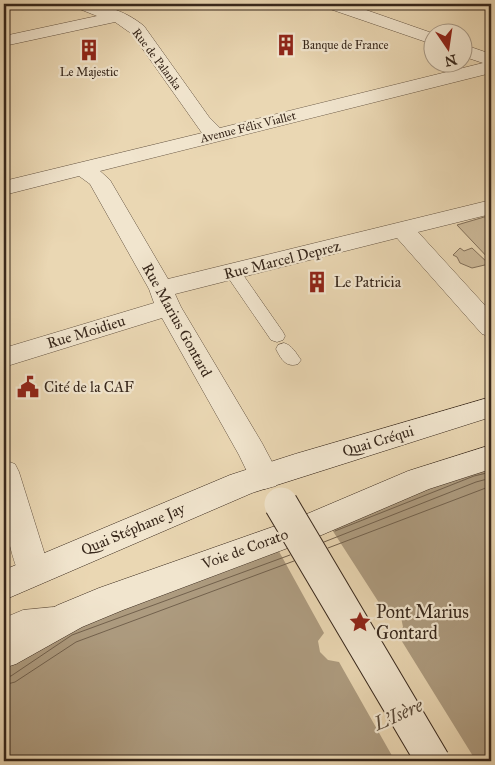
<svg xmlns="http://www.w3.org/2000/svg" width="495" height="765" font-family="'IM FELL Great Primer',serif">
<style>
.green{fill:#ccb999;stroke:#82705a}
.water{fill:#ad9b7f;stroke:#7e6d57}
.pier{fill:#ead7b3}
.lines{fill:none;stroke-linecap:round;stroke-linejoin:round}
.shore{stroke:#72614d;stroke-width:1}
.lane-casing{stroke:#645341;stroke-width:1}
.street-casing{stroke:#645341;stroke-width:1}
.secondary-casing{stroke:#37271b;stroke-width:1}
.lane{fill:#f1e5ce;fill-rule:evenodd}
.street{fill:#f1e5ce;fill-rule:evenodd}
.secondary{fill:#f1e5ce;fill-rule:evenodd}
.secondary-bridge-casing{stroke:#37271b;stroke-width:35;stroke-linecap:butt}
.secondary-bridge{stroke:#f1e5ce;stroke-width:33}
.labels{text-anchor:middle;stroke-width:4.5;stroke-linejoin:round;paint-order:stroke}
.far-poi-label{font-size:12px;fill:#37271b;stroke:#f1e5ce;text-anchor:start}
.far-street-label{font-size:12px;fill:#37271b;stroke:#f1e5ce}
.street-label{font-size:15px;fill:#37271b;stroke:#f1e5ce}
.poi-label{font-size:15px;fill:#37271b;stroke:#f1e5ce;text-anchor:start}
.near-poi-label{font-size:18px;fill:#37271b;stroke:#f1e5ce;text-anchor:start}
.near-water-label{font-size:19px;font-style:italic;fill:#5a4a39;stroke:#f1e5ce}
</style>
<rect width="100%" height="100%" fill="#ead7b3"/>
<filter id="stains"><feTurbulence type="fractalNoise" baseFrequency=".004" numOctaves="4"/><feColorMatrix values="0 0 0 0 .2 0 0 0 0 .09 0 0 0 0 .02 0 0 0 .5 -.17"/></filter>
<radialGradient id="worn" r=".72"><stop offset=".6" stop-color="#630" stop-opacity="0"/><stop offset="1" stop-color="#630" stop-opacity=".3"/></radialGradient>
<path class="green" d="M491,215V261L457,225Z
M460,248L464,251L472,248L489,264L472,268L460,263L457,257L453,255Z"/>
<path class="water" d="M491,466V761H4V667L67,625L473,471Z"/>
<path class="pier" d="M329,525L383,609L391,610L401,617L403,627L398,635L476,761H395L339,662L328,660L320,652L318,641L324,633L276,546Z"/>
<g class="lines">
<path class="shore" d="M335,531L474,476L491,472
M324,542L476,482L491,478
M328,548L491,486
M4,677L11,676L72,635L290,555
M4,685L15,682L76,642L294,561"/>
<g class="lane-casing">
<path id="lane" d="M233,268L239,269L283,332L285,336L283,340L277,342L271,340L225,273L227,269Z
M284,343C292,345 296,353 301,360L298,364C286,368 281,359 276,349L278,345Z
M54,607L62,610L65,617L62,624L54,627L24,630L4,638V618L23,610Z"/>
</g>
<g class="street-casing">
<path id="street" d="M75,4C102,4 123,9 144,26L209,117L220,128L483,63L462,56V44L491,54V73L100,171L110,180L168,279L491,200V214L418,232L491,312V337L482,334L397,238L175,294L181,307L262,443L280,477L276,486L265,489L254,486L239,455L162,318L4,367V348L154,303L149,289L90,184L79,176L4,195V181L202,133L132,34L115,22L4,46V36L97,16L77,8Z
M325,4H349L432,33V44L327,8Z
M4,460L15,464L19,472L50,571L46,581L34,585L22,581C5,544 1,500 4,460Z"/>
</g>
<g class="secondary-casing">
<path id="secondary" d="M491,397V417L252,493L4,600V570L230,475L295,454Z
M491,445V469L429,489L317,537L123,610L82,627L16,664L4,668V634L58,605L99,588L295,519L408,471Z"/>
</g>
<use href="#lane" class="lane"/>
<use href="#street" class="street"/>
<use href="#secondary" class="secondary"/>
<g class="secondary-bridge-casing">
<path id="secondary-bridge" d="M281,504L433,761"/>
</g>
<use href="#secondary-bridge" class="secondary-bridge"/>
</g>
<defs>
<g id="building-bare" transform="scale(1.725)"><path d="M-4-6H4V6H1V3H-1V6H-4ZM-2.5-4.3h1.7v1.8h-1.7ZM.8-4.3h1.7v1.8H.8ZM-2.5-1h1.7V.8h-1.7ZM.8-1h1.7V.8H.8Z" fill="#8f2418" stroke="#f1e5ce" stroke-width="2.5" paint-order="stroke"/></g>
<g id="civic-bare" transform="scale(1.725)"><path d="M-.6-6.5H3V-4.5H.6V-3L4-1V1h2V6H-6V1h2V-1L-.6-3ZM-1.2 2.5V6h2.4V2.5Z" fill="#8f2418" stroke="#f1e5ce" stroke-width="2.5" paint-order="stroke"/></g>
<g id="sight-bare" transform="scale(1.725)"><path d="M0-6L1.8-2.2L6-1.7L2.9 1.2L3.7 5.4L0 3.3L-3.7 5.4L-2.9 1.2L-6-1.7L-1.8-2.2Z" fill="#8f2418" stroke="#f1e5ce" stroke-width="2.5" paint-order="stroke"/></g>
</defs>
<g fill-rule="evenodd">
<use href="#building-bare" x="286" y="45"/>
<use href="#building-bare" x="89" y="50"/>
<use href="#building-bare" x="317" y="282"/>
<use href="#civic-bare" x="28" y="387"/>
<use href="#sight-bare" x="360" y="622"/>
</g>
<g class="labels">
<g class="far-poi-label">
<text x="302" y="49">Banque de France</text>
<text x="89" y="76" text-anchor="middle">Le Majestic</text>
</g>
<g class="far-street-label">
<text transform="translate(157 59) rotate(53)" y="4">Rue de Palanka</text>
<text transform="translate(248 127) rotate(-14)" y="4">Avenue Félix Viallet</text>
</g>
<g class="street-label">
<text transform="translate(282 260) rotate(-14)" y="5">Rue Marcel Deprez</text>
<text transform="translate(177 320) rotate(61)" y="5">Rue Marius Gontard</text>
<text transform="translate(86 332) rotate(-17)" y="5">Rue Moidieu</text>
<text transform="translate(378 441) rotate(-17)" y="5">Quai Créqui</text>
<text transform="translate(133 529) rotate(-23)" y="5">Quai Stéphane Jay</text>
<text transform="translate(245 549) rotate(-20)" y="5">Voie de Corato</text>
</g>
<g class="poi-label">
<text x="334" y="287">Le Patricia</text>
<text x="44" y="392">Cité de la CAF</text>
</g>
<g class="near-poi-label">
<text x="376" y="618">Pont Marius<tspan x="376" dy="21">Gontard</tspan></text>
</g>
<g class="near-water-label">
<text transform="translate(398 714) rotate(-24)" y="7">L'Isère</text>
</g>
</g>
<rect width="495" height="765" fill="none" stroke="#ead7b3" stroke-width="20"/>
<rect x="5" y="5" width="485" height="755" fill="none" stroke="#37271b" stroke-width="2.5"/>
<rect x="10" y="10" width="475" height="745" fill="none" stroke="#37271b"/>
<g transform="translate(448 48) rotate(167)"><circle r="24" fill="#f1e5ce" stroke="#a79986"/>
<path d="M0-4L9 19L0 12L-9 19Z" fill="#8f2418"/>
<text y="-8" font-size="14" font-weight="bold" text-anchor="middle" fill="#37271b">N</text>
</g>
<rect width="100%" height="100%" filter="url(#stains)"/>
<rect width="100%" height="100%" fill="url(#worn)"/>
</svg>
